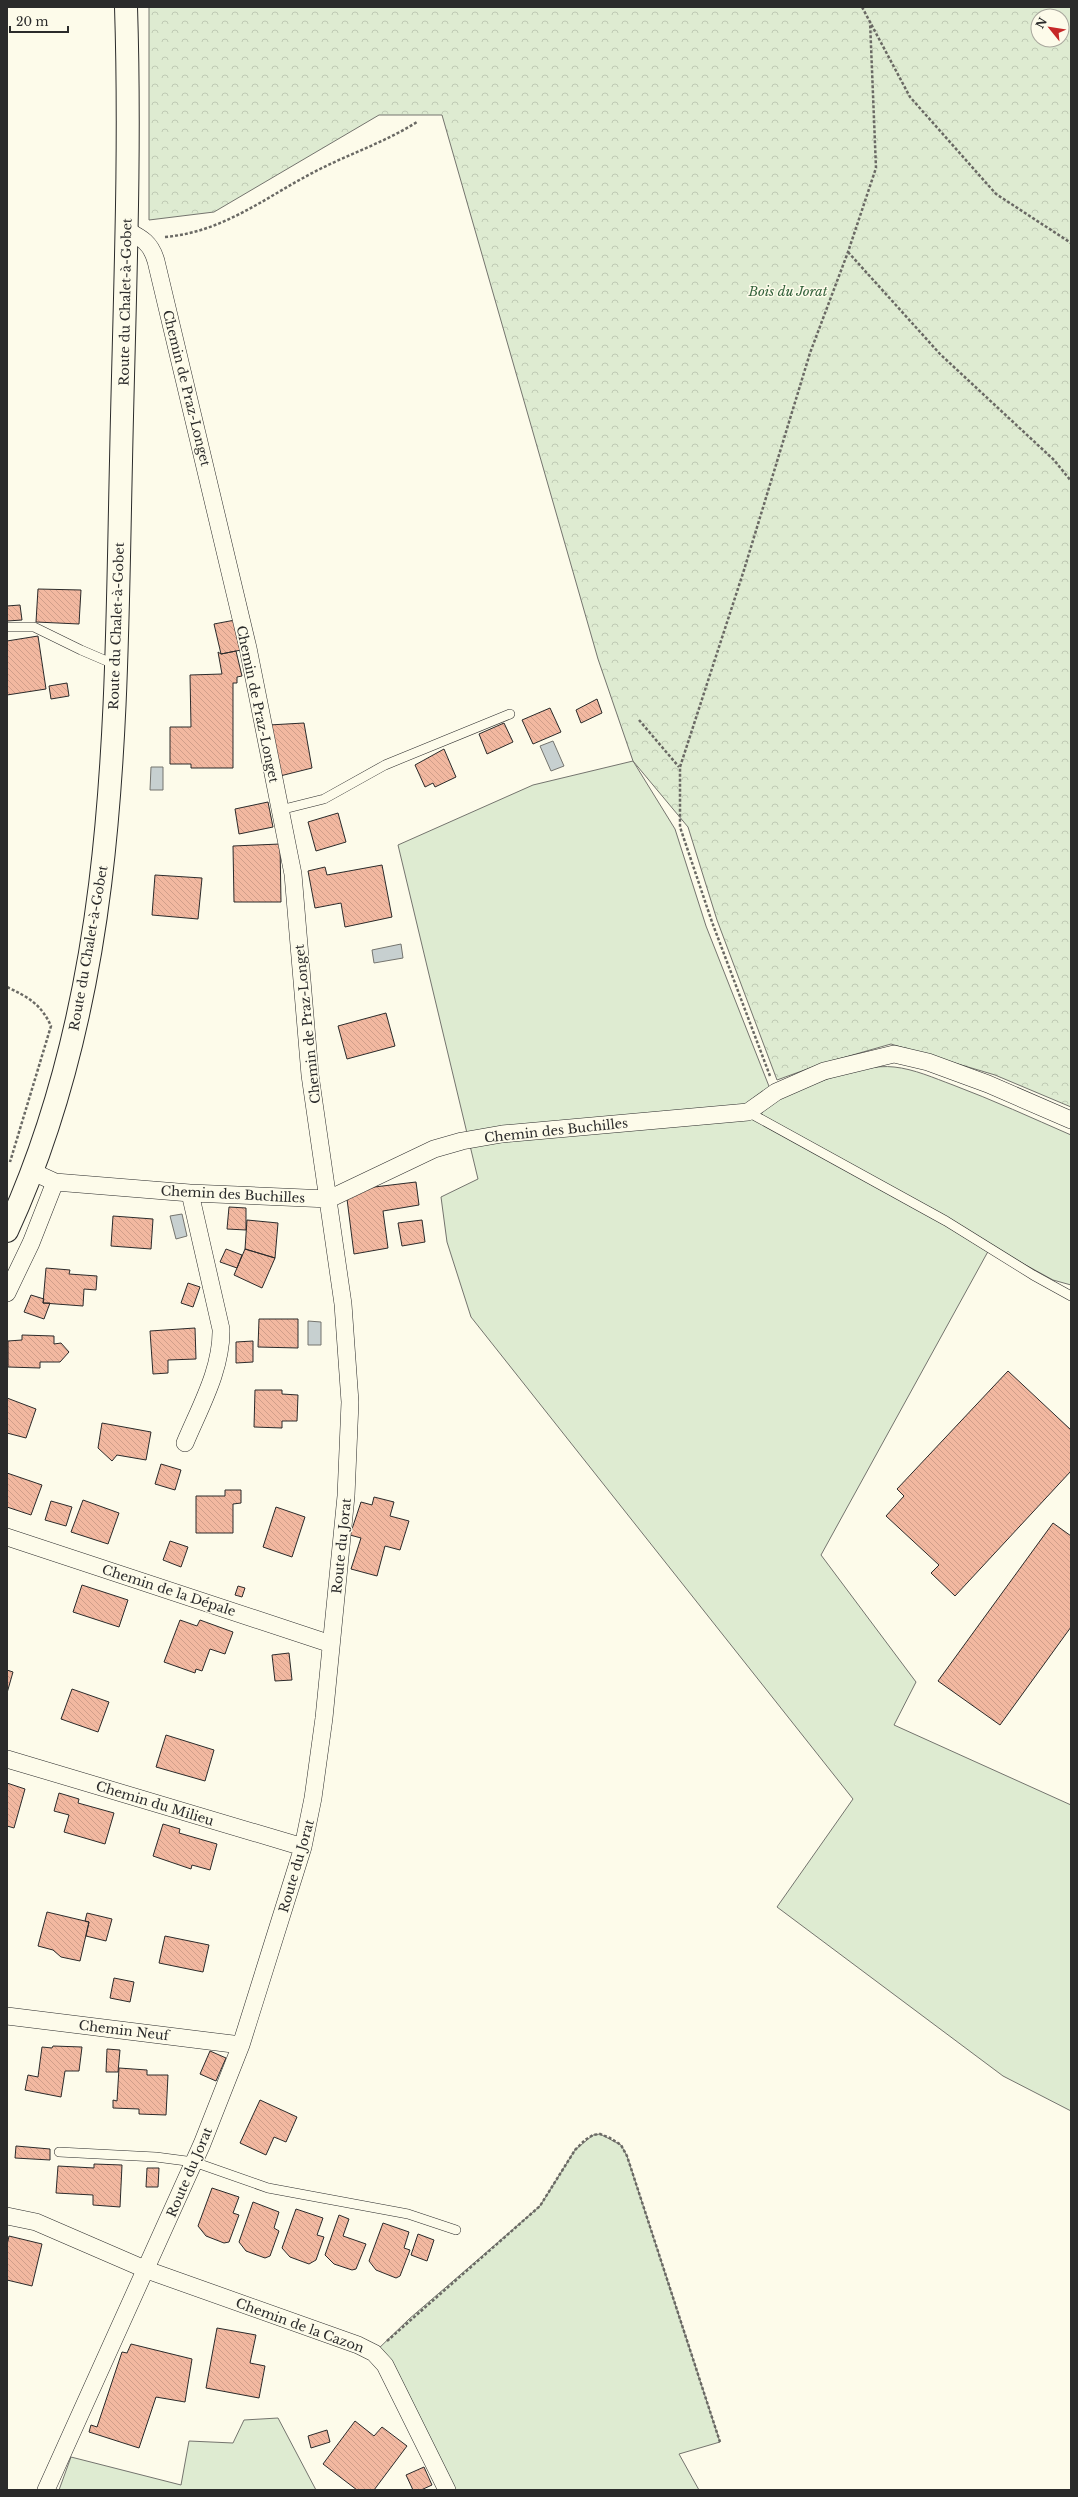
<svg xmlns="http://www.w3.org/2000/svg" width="1078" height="2497" font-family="'Libre Baskerville',serif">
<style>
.green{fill:#deebd1;stroke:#74746e}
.forest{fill:url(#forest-crowns);stroke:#74746e;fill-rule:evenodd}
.water{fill:#c7d0d0;stroke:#74746e}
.building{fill:url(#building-back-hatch);stroke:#2b2b2b}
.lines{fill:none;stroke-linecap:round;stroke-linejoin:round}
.lane-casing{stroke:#2b2b2b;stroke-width:10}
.street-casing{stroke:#2b2b2b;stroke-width:18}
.secondary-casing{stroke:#2b2b2b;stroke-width:24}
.path{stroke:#6a6964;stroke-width:2.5;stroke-dasharray:3 2;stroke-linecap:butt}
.lane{stroke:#fdfbea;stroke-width:9}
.street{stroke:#fdfbea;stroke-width:17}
.secondary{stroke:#fdfbea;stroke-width:22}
.labels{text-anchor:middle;stroke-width:3;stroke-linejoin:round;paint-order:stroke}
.park-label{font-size:13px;font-style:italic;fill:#34623c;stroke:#fdfbea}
.street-label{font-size:13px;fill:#2b2b2b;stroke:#fdfbea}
</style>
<defs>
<pattern id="forest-crowns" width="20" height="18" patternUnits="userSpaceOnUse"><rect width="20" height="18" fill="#deebd1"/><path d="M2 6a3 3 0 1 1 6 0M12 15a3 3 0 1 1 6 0" fill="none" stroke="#bfcab4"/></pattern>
<pattern id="building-back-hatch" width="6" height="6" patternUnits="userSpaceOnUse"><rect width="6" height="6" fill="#f2b8a0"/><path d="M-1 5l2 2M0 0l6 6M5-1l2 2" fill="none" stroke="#d09e8a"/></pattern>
</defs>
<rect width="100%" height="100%" fill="#fdfbea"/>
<path class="green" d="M633,761L675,829L706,926L774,1099C806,1087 860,1063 894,1067C914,1069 934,1078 953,1085C993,1100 1032,1118 1071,1135V1285L1053,1280L991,1246L821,1555L916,1682L894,1725L1071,1805V2111L1003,2076L777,1907L853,1799L471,1317L447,1242L441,1197L478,1179L398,845L533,785Z
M600,2134L621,2145L627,2156L720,2442L679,2454L699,2490H447L374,2353L409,2319L540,2206L575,2150L593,2135Z
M278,2418L316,2490H59L71,2457L181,2485L189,2441L233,2443L244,2420Z"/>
<path class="forest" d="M149,7H1071V1107L995,1075L891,1044L821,1064L777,1080L717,920L688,827L633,761L598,659L442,115H379L214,212L149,220ZM1038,16H1062V40H1038Z"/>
<path class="water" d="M553,741L564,766L551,771L540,746Z
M151,767H163V790H150Z
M401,944L403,958L374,963L372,950Z
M182,1214L187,1236L176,1239L170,1216Z
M308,1321L321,1322V1345H308Z"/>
<path class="building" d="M38,589L81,590L79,624L36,622Z
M20,605L22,620L7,621V606Z
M235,620L241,650L221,654L214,624Z
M38,636L46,689L7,695V641Z
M236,651L242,676L237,677V683H233V768H191V764H170V727H191L190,675L222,674L218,652L221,654Z
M67,683L69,696L51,699L49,686Z
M597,699L602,713L581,723L576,710Z
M550,708L561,732L533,744L522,720Z
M304,723L312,768L280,776L269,725Z
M504,723L513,742L487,754L479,734Z
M444,749L456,777L435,787L433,783L425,787L415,765Z
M268,802L273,827L239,834L235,809Z
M338,813L346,842L316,851L308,822Z
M280,844L281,902H234L233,846Z
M382,865L392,917L345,927L341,903L315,908L308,871L325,867L327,875Z
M155,875L202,878L198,919L152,915Z
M386,1013L395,1046L347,1059L338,1026Z
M416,1182L419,1205L383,1211L388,1248L354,1254L347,1199L366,1188Z
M229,1207L246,1208V1230L227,1229Z
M113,1216L153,1219L151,1249L111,1246Z
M247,1220L278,1223L275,1258L245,1249Z
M422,1220L425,1242L402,1246L398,1223Z
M226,1249L242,1255L237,1268L220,1262Z
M245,1249L275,1258L262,1288L234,1275Z
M46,1268L70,1270L69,1274L97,1276L96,1290L84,1289L83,1306L43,1303Z
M188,1283L200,1287L193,1307L181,1303Z
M31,1295L44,1299L43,1303H50L44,1319L24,1312Z
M259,1319H298V1348L258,1347Z
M195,1328L196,1359L168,1360V1373L153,1374L150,1331Z
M22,1335L54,1336V1344L61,1343L69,1352L60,1362H40V1368L8,1367V1341L22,1340Z
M253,1341V1362L236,1363V1342Z
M1008,1371L1071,1430V1471L955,1596L931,1573L939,1565L886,1516L904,1496L897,1489Z
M255,1390H282V1394L298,1395L297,1421H282V1428L254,1427Z
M7,1398L36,1409L26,1438L7,1433Z
M102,1423L151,1432L146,1460L117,1455L112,1461L98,1448Z
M161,1464L181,1470L175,1490L155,1484Z
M7,1473L42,1485L31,1515L7,1507Z
M225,1490H241V1503L233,1504V1533H196V1496H225Z
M374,1497L394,1502L390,1516L409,1521L400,1550L385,1546L377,1576L351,1569L361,1538L350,1535L361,1502L372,1505Z
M83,1500L119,1513L108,1544L71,1532Z
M51,1501L72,1507L66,1526L45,1520Z
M276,1507L305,1517L292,1557L263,1547Z
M1053,1523L1071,1536V1627L1000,1725L938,1681Z
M170,1541L188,1547L181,1567L163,1560Z
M82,1585L128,1600L119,1627L73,1612Z
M238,1586L245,1588L242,1597L235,1595Z
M180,1620L197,1626L200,1620L233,1632L225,1654L210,1649L202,1671L196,1669L195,1673L164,1662Z
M289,1653L292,1680L275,1681L272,1655Z
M7,1670L13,1672L7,1693Z
M72,1689L109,1702L98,1732L61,1719Z
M166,1735L214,1750L205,1781L156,1767Z
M7,1783L25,1789L14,1828L7,1826Z
M59,1793L79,1799L78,1803L114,1813L105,1844L64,1832L69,1815L54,1811Z
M163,1824L180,1829L179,1833L217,1844L210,1870L192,1865L191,1869L153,1856Z
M47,1912L89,1922L80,1961L61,1957L53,1950L38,1946Z
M87,1913L112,1919L106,1941L86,1936L89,1922L85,1921Z
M165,1936L209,1945L203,1972L159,1963Z
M114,1978L134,1982L130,2002L110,1998Z
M53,2046L82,2047L79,2071H65L61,2097L25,2090L28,2075L38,2077L42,2047L52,2048Z
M107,2049L120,2050L118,2072H106Z
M210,2051L226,2058L216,2081L200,2074Z
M119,2068L147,2070V2075H168L166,2115L139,2114V2109L113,2108V2100L117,2101Z
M260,2100L297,2117L286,2142L274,2137L266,2155L240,2143Z
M16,2146L50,2149V2160L15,2158Z
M94,2164L122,2165L120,2207L93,2205V2195L56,2193L58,2166L94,2168Z
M147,2168H159L158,2187H146Z
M212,2188L239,2197L233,2213L239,2215L229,2242L224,2243L206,2236L198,2226Z
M253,2202L279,2212L274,2228L279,2231L270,2256L265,2258L246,2251L239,2242Z
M296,2209L323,2218L317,2235L324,2237L316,2260L309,2264L290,2257L282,2248Z
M339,2215L349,2219L343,2236L366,2244L356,2269L352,2270L334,2264L325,2255Z
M383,2223L409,2232L404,2248L410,2250L400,2276L396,2278L376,2270L369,2261Z
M418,2234L434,2240L427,2261L411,2255Z
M9,2236L42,2244L32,2286L7,2280V2245Z
M217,2328L256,2335L250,2363L265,2366L259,2398L206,2388Z
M131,2344L192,2359L185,2402L156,2397L139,2448L89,2432L91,2425L97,2427L122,2352L127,2353Z
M355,2421L374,2436L382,2427L407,2446L374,2490H357L323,2464Z
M327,2430L330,2442L311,2448L308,2436Z
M424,2467L432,2485L421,2490H413L406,2475Z"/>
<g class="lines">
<g class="lane-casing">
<path id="lane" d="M7,627H34L81,650L116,665
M280,810L324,799L385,765L510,714
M748,1112L946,1221L1033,1275L1071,1296
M59,2152L156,2157L194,2162L268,2188L408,2214L456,2230"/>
</g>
<g class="street-casing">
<path id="street" d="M31,1171L55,1182L190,1193L329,1199L434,1149L462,1141L502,1134L748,1112L776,1092L824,1071L894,1054L928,1062L988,1084L1071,1120
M7,1293L31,1243L55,1182
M185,1443C200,1407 222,1369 221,1329L190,1193
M7,1537L331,1644
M7,1759L303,1847
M7,2016L241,2045
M7,2216L36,2222L147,2270L358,2345L374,2353L385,2365L447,2490
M46,2490L202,2144L241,2045L303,1847L313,1798L324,1718L346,1496L350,1402L343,1304L310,1075L293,874L248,648L156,261C151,243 142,238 126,230"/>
</g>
<g class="secondary-casing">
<path id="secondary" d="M7,1231C119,988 115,722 121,461C124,310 131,158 126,7"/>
</g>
<path class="path" d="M862,7L910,97L996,194L1071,243
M165,237C225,232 268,195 320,169C352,153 387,141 417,122
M848,252L940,354L1054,460L1071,481
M639,720L679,767
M7,987C28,997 41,1004 51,1026L10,1162
M770,1076L712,922L680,827V767L744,570L810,353L848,252L876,168L870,21
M387,2341L540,2206L575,2150L585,2140L593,2135L600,2134L610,2138L621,2145L627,2156L720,2442"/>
<use href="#lane" class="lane"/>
<use href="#street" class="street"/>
<use href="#secondary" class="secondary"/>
</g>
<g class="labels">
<g class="park-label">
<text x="788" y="296">Bois du Jorat</text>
</g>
<g class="street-label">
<text transform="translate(125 302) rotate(-89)" y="5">Route du Chalet-à-Gobet</text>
<text transform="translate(187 388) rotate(76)" y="5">Chemin de Praz-Longet</text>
<text transform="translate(116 626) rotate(-88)" y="5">Route du Chalet-à-Gobet</text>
<text transform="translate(258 704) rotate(78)" y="5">Chemin de Praz-Longet</text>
<text transform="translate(88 948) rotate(-80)" y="5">Route du Chalet-à-Gobet</text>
<text transform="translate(307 1024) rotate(-96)" y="5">Chemin de Praz-Longet</text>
<text transform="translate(556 1130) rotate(-6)" y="5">Chemin des Buchilles</text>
<text transform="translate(233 1194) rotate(3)" y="5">Chemin des Buchilles</text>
<text transform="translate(341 1546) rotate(-84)" y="5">Route du Jorat</text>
<text transform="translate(169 1590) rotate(18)" y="5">Chemin de la Dépale</text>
<text transform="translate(155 1803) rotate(17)" y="5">Chemin du Milieu</text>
<text transform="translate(296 1866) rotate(-74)" y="5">Route du Jorat</text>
<text transform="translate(124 2030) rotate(7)" y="5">Chemin Neuf</text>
<text transform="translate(189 2172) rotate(-67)" y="5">Route du Jorat</text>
<text transform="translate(300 2325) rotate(20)" y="5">Chemin de la Cazon</text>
</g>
</g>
<rect width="1078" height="2497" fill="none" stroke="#2b2b2b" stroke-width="16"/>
<g transform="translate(1050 28) rotate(300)"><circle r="19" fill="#fdfbea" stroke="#a9a89e"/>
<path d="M0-3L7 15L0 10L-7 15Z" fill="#c62828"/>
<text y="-6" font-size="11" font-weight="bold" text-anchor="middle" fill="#2b2b2b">N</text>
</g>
<path d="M10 26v6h58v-6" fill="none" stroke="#2b2b2b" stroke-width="2"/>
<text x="16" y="26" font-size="12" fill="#2b2b2b" stroke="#fdfbea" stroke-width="3" paint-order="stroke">20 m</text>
</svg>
